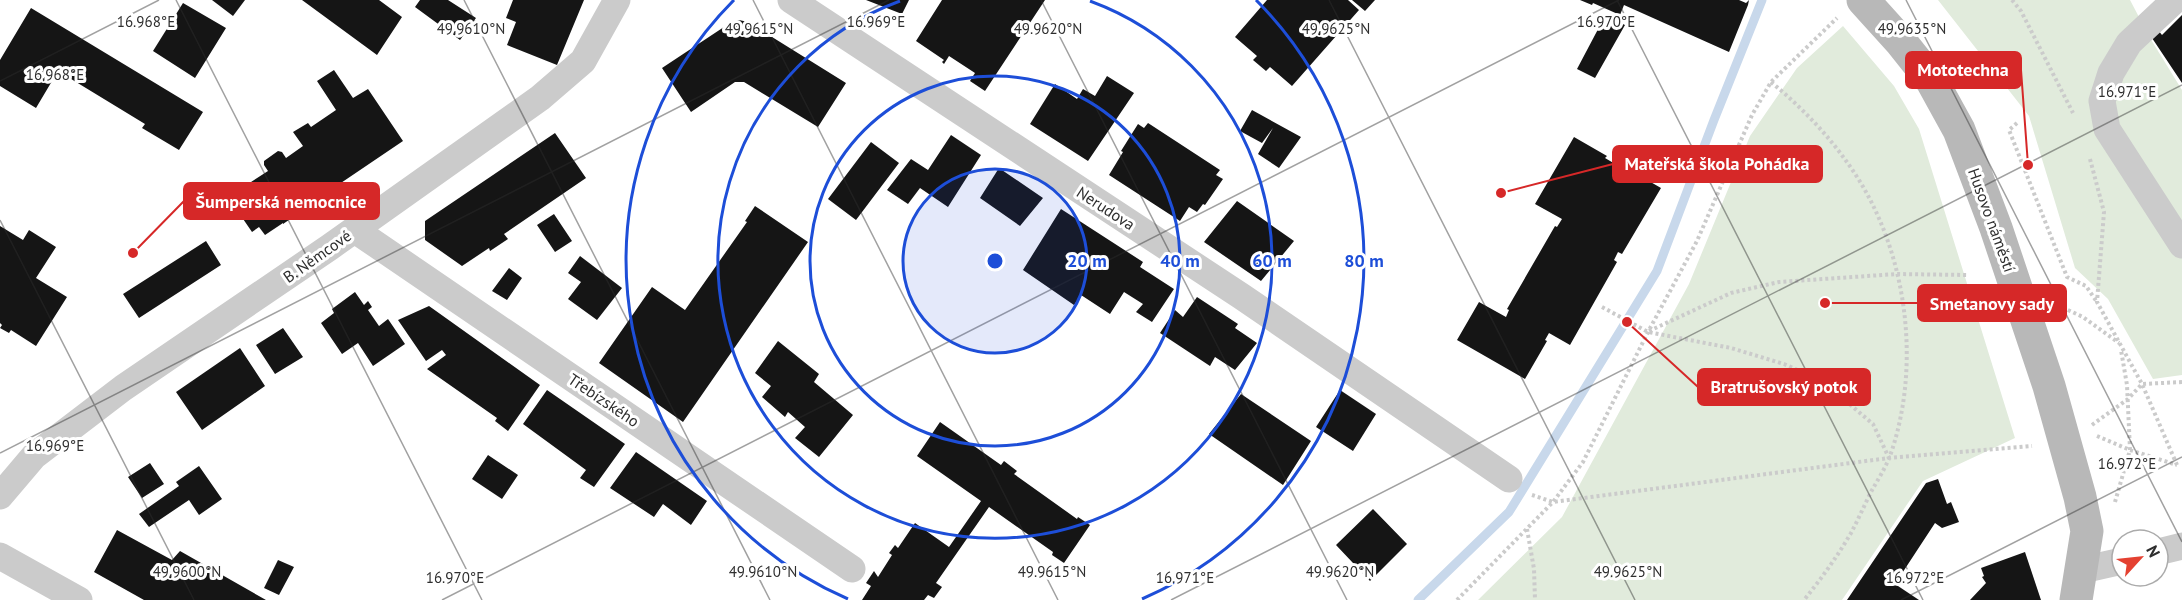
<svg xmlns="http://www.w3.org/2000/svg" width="2182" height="600" font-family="'PT Sans',sans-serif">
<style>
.green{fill:#e1ebdc}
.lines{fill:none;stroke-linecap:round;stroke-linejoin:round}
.stream{stroke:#c8d8eb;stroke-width:9}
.building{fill:#151515}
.path{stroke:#cbcbcb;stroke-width:4;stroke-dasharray:3 3;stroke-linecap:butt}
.street{stroke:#cbcbcb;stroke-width:27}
.secondary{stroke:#b8b8b8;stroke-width:33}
.ticks{fill:none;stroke:#2e2e2e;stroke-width:1.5;stroke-opacity:0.45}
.ring{fill:none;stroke:#1d4ed8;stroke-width:3}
.labels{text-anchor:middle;stroke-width:6;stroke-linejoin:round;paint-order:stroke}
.street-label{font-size:16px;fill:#2e2e2e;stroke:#fff}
.ticks-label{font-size:15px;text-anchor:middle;fill:#2e2e2e;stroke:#fff;stroke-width:6;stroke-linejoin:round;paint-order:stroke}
.centre{fill:#1d4ed8;stroke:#fff;stroke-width:3}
.ring-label{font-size:18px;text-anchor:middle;font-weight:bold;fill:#1d4ed8;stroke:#fff;stroke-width:6;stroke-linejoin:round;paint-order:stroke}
.leader{fill:none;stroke:#d62828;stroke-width:2}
.callout-dot{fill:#d62828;stroke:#fff;stroke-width:2}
.callout{fill:#d62828;stroke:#d62828;stroke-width:2}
.callout-label{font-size:18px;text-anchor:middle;font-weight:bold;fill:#fff}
</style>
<rect width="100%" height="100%" fill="#fff"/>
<path class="green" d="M1938,0H2130L2150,38L2182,90V375L2153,379L2108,299L2075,268L2029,116Z
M1843,26L1894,86L1919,129L2015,438L1923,481L1842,600H1478L1562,517L1689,284L1750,136L1797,68Z"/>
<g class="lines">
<path class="stream" d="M1418,600L1509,512L1657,271L1714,120L1762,0"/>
</g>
<path class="building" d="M212,0H245L233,16Z
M302,0H379L402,17L377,55Z
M420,0H448L476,18L460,40L415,7Z
M513,0H584L557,65L507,45L516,22L506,18Z
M866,0H909L902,14Z
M942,0H1045L985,91L970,81L975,73L949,56L944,64L942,62L944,60L916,41Z
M1267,0H1348L1359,10L1292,86L1270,67L1266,71L1253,60L1257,56L1235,37Z
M1352,0H1375L1365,11Z
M1580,0H1739L1746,3L1749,0L1748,5L1729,52L1624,5L1620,15L1593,3L1592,5Z
M183,3L226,28L195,78L153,51Z
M31,8L203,112L179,150L142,128L145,124L58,71L36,108L0,86V60Z
M2182,15V83L2150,35L2158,30L2162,35Z
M1605,16L1625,25L1595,78L1577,69Z
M739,20L748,22L846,83L818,127L744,82H735L691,112L662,68L730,23Z
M334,70L353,98L368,89L403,141L332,189L333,190L283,224V223L265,235L259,227L252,232L228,197L268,171L264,165V161L278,151L282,152L286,158L303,146L293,132L308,123L311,127L336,110L317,81Z
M1107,76L1134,93L1088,161L1030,124L1055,84L1077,99L1083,89L1095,96Z
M1252,110L1301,137L1279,168L1258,154L1273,128L1262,143L1240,131Z
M1148,123L1220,170L1216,175L1223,179L1205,205L1203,204L1197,212L1189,207L1180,221L1109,175L1123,152L1121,151L1138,124L1144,128Z
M555,133L586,178L504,234L508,239L490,251L489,248L462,266L425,240V221Z
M951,135L981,155L948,207L920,188L908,204L887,190L911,159L928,170Z
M1574,137L1607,156L1605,158L1627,171L1628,169L1661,188L1622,254L1618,252L1614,260L1617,262L1570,345L1549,333L1545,340L1547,341L1525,379L1457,340L1479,302L1506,317L1509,310L1507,309L1555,226L1557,227L1562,219L1535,204Z
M871,142L899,163L856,220L828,199Z
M999,168L1043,198L1020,226L980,198Z
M1237,201L1294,241L1261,281L1204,242Z
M755,206L808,242L683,422L599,363L652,287L685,310L747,222L745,221Z
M1061,209L1143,262L1140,267L1174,289L1152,322L1136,312L1143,304L1124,292L1110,314L1081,295L1074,305L1023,270Z
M554,214L572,241L555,252L537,225Z
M0,226L23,240L29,230L56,247L36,278L67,297L36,346L11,330L9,333L0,328L2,325L0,323Z
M206,241L221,265L139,318L123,294Z
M580,256L622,288L597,320L568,299L581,282L568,273Z
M509,268L522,278L507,300L492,291Z
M355,292L364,305L368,301L372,307L368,310L379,326L388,319L405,344L373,366L358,343L342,354L321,323L334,313L332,309Z
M1197,297L1238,324L1235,328L1257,343L1235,370L1215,357L1210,366L1160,333L1175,310L1183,317Z
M429,306L540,385L508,431L495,421L497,418L427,369L446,355L442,350L426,361L398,320Z
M283,328L303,357L275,374L256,345Z
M778,341L819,374L814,382L853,415L819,457L795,438L805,427L788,412L785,417L762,397L771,386L755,373Z
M240,348L265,386L202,430L176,392Z
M547,390L625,444L594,487L580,478L586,470L523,424Z
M1340,390L1376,414L1353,451L1316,427Z
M1241,394L1311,441L1283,485L1209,434Z
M940,422L1001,465L1004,461L1017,471L1014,474L1077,519L1078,517L1090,525L1064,563L1052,555L1053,552L989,507L936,583L942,587L934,598L928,595L924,600H862L871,586L866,583L874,571L878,577L892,555L889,553L895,545L898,548L915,523L949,547L981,501L917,456Z
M636,452L707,501L691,525L663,504L654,517L610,488Z
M488,455L518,475L502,499L472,479Z
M150,463L164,484L142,498L128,477Z
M199,466L222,499L199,515L189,500L149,527L139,514L179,486L176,482Z
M1938,479L1947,504L1951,502L1959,522L1942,528L1935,523L1895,584L1919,600H1847L1926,483Z
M1373,509L1407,544L1370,581L1336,545Z
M117,530L172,560L180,551L266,600H144L94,572Z
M2025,552L2041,600H1970L1986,583L1982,577L1984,576L1981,568Z
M278,560L294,567L279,595L264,588Z"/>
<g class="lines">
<path class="path" d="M2012,0L2021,11L2073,113
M1771,82C1806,111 1835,142 1859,180C1908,259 1921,368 1890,456C1885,469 1877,481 1871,492C1864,506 1858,520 1851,533C1837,557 1821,579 1804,600
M2017,123L2009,130L2067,277L2086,286L2097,302
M2090,159L2104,212L2097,302L2142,384L2177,465
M2057,305L2083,317L2119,343
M1602,307L1648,332L1731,348L1784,364L1822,381L1873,424L1889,458
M1649,331L1731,293L1779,282L1897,274L1968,275
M2092,425L2128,399L2142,384L2182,382
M2097,436L2130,450L2177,465
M1532,495L1553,502L1889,458L2032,446
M2115,502L2130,450L2127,385L2121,350
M1527,529L1534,569L1535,600
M1457,600L1553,502L1583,462L1648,332L1697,241L1752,115L1771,82L1837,18"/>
<path class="street" d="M791,0L1241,296L1509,479
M2175,0L2129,43L2111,73L2102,101L2107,129L2182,245
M355,230L852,569
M0,496L34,456L123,388L330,247L540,98L583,61L617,0
M2158,552L2182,546
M0,556L79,600
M2082,570L2122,561"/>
<path class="secondary" d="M1863,0L1901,42L1932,81L1959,130L1996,228L2049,386L2080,497L2087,531L2076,600"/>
</g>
<path class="ticks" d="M176,0L482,600M464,0L770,600M753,0L1058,600M1041,0L1347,600M1329,0L1635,600M1617,0L1923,600M1906,0L2182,542M0,81L159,0M0,220L194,600M0,453L889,0M442,600L1619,0M1171,600L2182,85M1901,600L2182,457"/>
<circle cx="995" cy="261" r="92" fill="#1d4ed8" fill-opacity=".12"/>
<g class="ring">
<circle cx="995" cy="261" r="92"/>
<circle cx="995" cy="261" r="185"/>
<path d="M1090 1A277 277 0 1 1 900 1"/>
<path d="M848 599A369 369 0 0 1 734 0M1256 0A369 369 0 0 1 1142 599"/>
</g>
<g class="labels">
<g class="street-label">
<text transform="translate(1106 208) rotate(33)" y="6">Nerudova</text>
<text transform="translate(1992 220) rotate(70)" y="6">Husovo náměstí</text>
<text transform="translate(317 256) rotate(-35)" y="6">B. Němcové</text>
<text transform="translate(604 400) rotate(34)" y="6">Třebízského</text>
</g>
</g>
<g class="ticks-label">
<text x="146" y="27">16.968°E</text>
<text x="876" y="27">16.969°E</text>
<text x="1606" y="27">16.970°E</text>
<text x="471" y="34">49.9610°N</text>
<text x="759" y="34">49.9615°N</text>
<text x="1048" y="34">49.9620°N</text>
<text x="1336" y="34">49.9625°N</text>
<text x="1912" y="34">49.9635°N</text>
<text x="55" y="80">16.968°E</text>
<text x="2127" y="97">16.971°E</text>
<text x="55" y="451">16.969°E</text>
<text x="2127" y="469">16.972°E</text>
<text x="187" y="577">49.9600°N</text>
<text x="763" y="577">49.9610°N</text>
<text x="1052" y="577">49.9615°N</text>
<text x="1340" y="577">49.9620°N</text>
<text x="1628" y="577">49.9625°N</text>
<text x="455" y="583">16.970°E</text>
<text x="1185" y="583">16.971°E</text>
<text x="1915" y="583">16.972°E</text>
</g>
<circle cx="995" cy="261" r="9" class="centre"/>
<g class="ring-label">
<text x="1087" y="267">20 m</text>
<text x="1180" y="267">40 m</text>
<text x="1272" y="267">60 m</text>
<text x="1364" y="267">80 m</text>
</g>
<path class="leader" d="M2028 165L2021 70M1501 193L1613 164M133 253L184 201M1825 303L1918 303M1627 322L1698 387"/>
<g class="callout-dot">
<circle cx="2028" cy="165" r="6"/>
<circle cx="1501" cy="193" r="6"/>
<circle cx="133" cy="253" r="6"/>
<circle cx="1825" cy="303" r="6"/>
<circle cx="1627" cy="322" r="6"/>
</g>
<g class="callout">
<rect x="1906" y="52" width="115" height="36" rx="6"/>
<rect x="1613" y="146" width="209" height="36" rx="6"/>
<rect x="184" y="183" width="195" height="36" rx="6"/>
<rect x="1918" y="285" width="148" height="36" rx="6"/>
<rect x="1698" y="369" width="172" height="36" rx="6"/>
</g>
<g class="callout-label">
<text x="1963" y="76">Mototechna</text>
<text x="1717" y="170">Mateřská škola Pohádka</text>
<text x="281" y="208">Šumperská nemocnice</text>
<text x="1992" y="310">Smetanovy sady</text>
<text x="1784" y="393">Bratrušovský potok</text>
</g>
<g transform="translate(2140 558) rotate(63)"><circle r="28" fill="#ffffff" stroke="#ababab" stroke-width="1.5"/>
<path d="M0-4.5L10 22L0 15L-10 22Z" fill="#e44131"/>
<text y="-9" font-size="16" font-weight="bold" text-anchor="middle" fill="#2e2e2e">N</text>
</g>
</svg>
